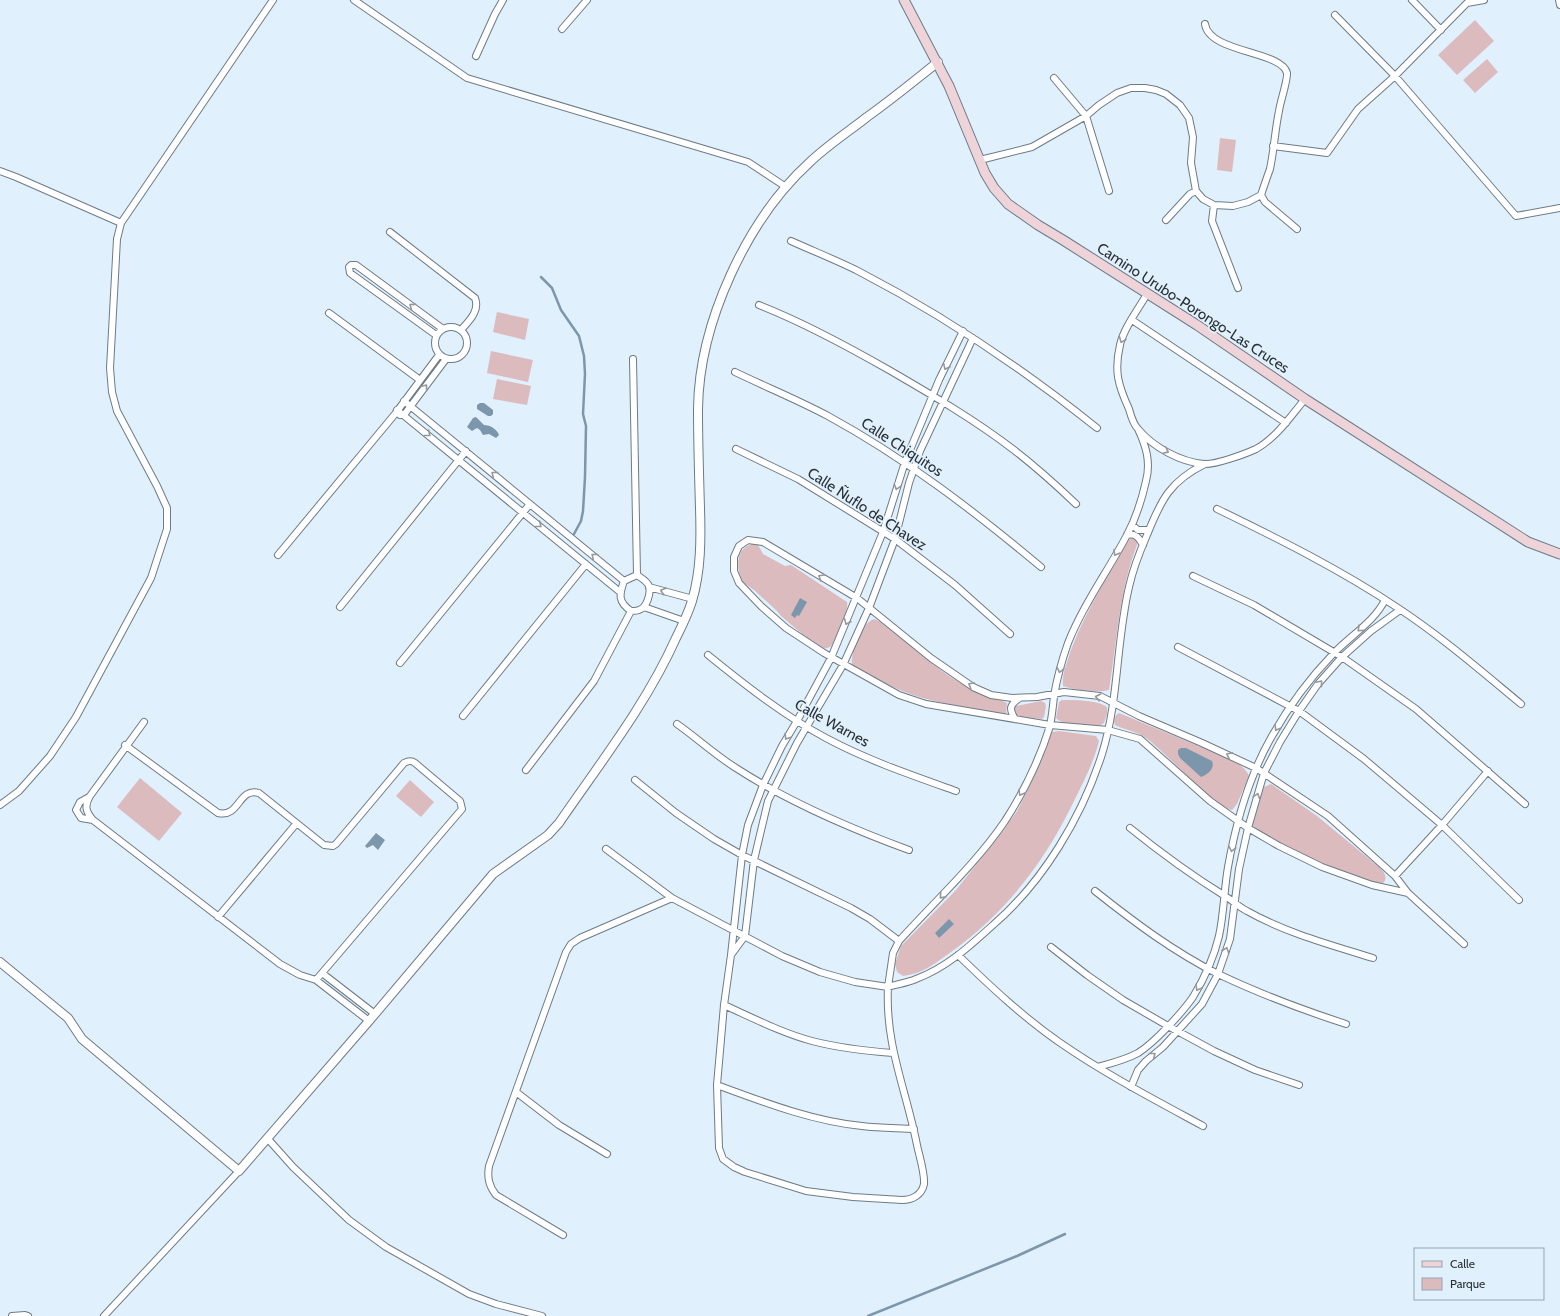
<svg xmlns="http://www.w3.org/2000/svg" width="1560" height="1316" font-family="Cabin,sans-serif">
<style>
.green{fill:#dcbbbf}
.water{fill:#7c97ac}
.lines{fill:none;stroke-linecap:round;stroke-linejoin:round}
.stream{stroke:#7c97ac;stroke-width:2.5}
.minor-casing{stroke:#6d7b87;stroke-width:8}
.tertiary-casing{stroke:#6d7b87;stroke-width:10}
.secondary-casing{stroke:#6d7b87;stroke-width:11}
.minor{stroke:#fff;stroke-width:6}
.tertiary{stroke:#fff;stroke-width:8}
.secondary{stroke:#eed4d9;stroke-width:9}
.oneway{stroke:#94989a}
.labels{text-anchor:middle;stroke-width:3.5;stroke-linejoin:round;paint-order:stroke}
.street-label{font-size:15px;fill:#2a3035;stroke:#e0f0fd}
</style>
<rect width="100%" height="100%" fill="#e0f0fd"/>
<path class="green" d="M1475,20L1494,41L1457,75L1438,55Z
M1487,59L1498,72L1475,93L1463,80Z
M1220,138L1236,140L1232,172L1217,170Z
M497,312L529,319L525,340L493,332Z
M491,351L533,360L528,382L487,373Z
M497,379L531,386L527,405L493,399Z
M1132,538L1137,540V545C1119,592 1117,641 1109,690C1099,693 1073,690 1063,686C1062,676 1065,668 1068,659C1082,616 1107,579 1128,540Z
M752,544L758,545L763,554L785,566L791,565L847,602C849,610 837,642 830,647C830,647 824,649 824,649L813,643L781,616L777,611L754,590L741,581C737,567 735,549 752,544Z
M874,619L879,621C907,641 932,667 962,684C976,692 991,696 1007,703L1006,714H1000C971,708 941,704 913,695C892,688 871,676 852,665C851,651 860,624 874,619Z
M1062,700C1074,700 1098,700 1107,707V714L1104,723C1102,724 1100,726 1098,726C1090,729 1062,725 1056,718L1059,702Z
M1041,701L1045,703L1046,706L1044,717L1042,719L1016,717L1013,709L1016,706Z
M1119,713L1201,747C1215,751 1244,762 1249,776L1237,804L1232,810C1213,807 1166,752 1146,738C1136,731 1125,730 1115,725C1113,719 1114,716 1119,713Z
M1059,731L1096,736L1099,741C1094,761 1085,779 1076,797C1046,860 1008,911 951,952C936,963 922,974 903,976L897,972L895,964L901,946L956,890L1003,831L1017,811L1030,785L1052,732Z
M140,778L182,813L159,841L117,807Z
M410,780L434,802L421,817L396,796Z
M1271,784L1317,816L1379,867C1383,871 1389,877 1383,883C1371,883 1360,878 1350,874C1318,862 1280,846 1252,825C1253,813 1258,798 1264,787Z"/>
<path class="water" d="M480,403H484L493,410V414L491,416H488L477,409V405Z
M476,417L484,425C490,425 497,429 499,435L496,438L489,434L483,435L480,430L477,428L472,431L467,427L473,418Z
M800,598L807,602L799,616L797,615L795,618L791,615Z
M1181,748H1186L1212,761C1215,769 1208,774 1201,777L1180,758L1178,754V750Z
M376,833L385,840L378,850L373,845L367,848L365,846Z
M949,919L954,924L939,938L935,933Z"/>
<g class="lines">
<path class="stream" d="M541,277L552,288L561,310L579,336L584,356L585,374L583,414L586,426L585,477L583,511L581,521L574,534
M868,1316L1017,1256L1065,1234"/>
<g class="minor-casing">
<path id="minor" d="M354,0L467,78L748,162L786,187
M1412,0L1441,30
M1559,0L1560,5
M1335,15L1395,76L1516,216L1560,208
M562,29L587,0
M476,56L495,14L503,0
M1054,78L1086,116L1109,191
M1273,146L1327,153L1358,109L1395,76L1467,3L1484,0
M980,160L1032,147L1086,116L1099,105L1117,93L1131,88H1145L1156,90L1166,94L1180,105L1189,118L1193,137L1191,163L1196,191L1203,199L1214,205L1233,206L1248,202L1261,195C1264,186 1267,177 1270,169C1274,150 1275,130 1279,111C1280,103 1288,79 1287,73C1282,51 1209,53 1205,24
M0,171L16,177L121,223
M1261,195L1265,202L1297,229
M1214,205L1212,221L1238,288
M1166,220L1190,194L1196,191
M390,232L475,298C480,311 469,321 461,330
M791,241C813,251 836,260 858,271C943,315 1022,368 1097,428
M1147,294C1139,308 1123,329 1120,345C1114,371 1118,385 1129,409C1131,416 1133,424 1138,429C1153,447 1180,462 1204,464C1215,465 1245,454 1256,449C1276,438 1291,416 1305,399
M759,305C805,323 847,346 889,370C932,395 975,420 1014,450C1036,467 1056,485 1076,504
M329,313L420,380
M1132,320L1286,423
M435 343a16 16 0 1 1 32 0a16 16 0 1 1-32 0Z
M963,331L939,380L905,462L883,532L831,658L797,721L782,746L763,785L748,825L742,855L731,955L745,936L754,860L768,801L797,743L843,665L869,608L895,539L909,483L920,451L973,338
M436,335L350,273L349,267L351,265H356L443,329
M633,359L637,575
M735,372C766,387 798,400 828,416C905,458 974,511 1041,567
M404,401L624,581
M397,410L620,592
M400,415H404L446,359
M1138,429C1146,446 1151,462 1146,481C1142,499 1136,518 1127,535C1108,571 1083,605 1068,643C1062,660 1057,678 1054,696C1053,706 1052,716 1050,726C1040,758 1023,793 1005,821C975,865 935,901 899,941L893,953L888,987C897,984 907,983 916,979C946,968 970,946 993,925C1043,882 1082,817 1102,754C1119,700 1116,642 1129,587C1133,569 1140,551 1147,535C1161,500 1170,481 1205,464
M736,449L798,479L895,539L955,585L1010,634
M1217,509C1279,539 1341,570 1398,608C1442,637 1481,671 1521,704
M1132,525L1138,530H1149
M1127,535C1136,533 1139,538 1143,545
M278,555L395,414L439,355
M637,575C641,578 647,581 649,586C651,593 647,606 641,609C638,611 634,611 631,611C618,602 619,595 624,581Z
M1193,576L1254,605L1342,657L1416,709L1525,804
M649,587L693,599
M340,607L466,451
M644,607L684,621
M1178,647L1299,711L1364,759L1442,825L1519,900
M708,655C745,685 783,715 826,738C867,760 911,775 956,791
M400,663L530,504
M463,716L586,564
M1015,719C1009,709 1009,705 1020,698
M144,722L90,796C84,806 86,812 93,820L280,964L300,975L316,980L369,1021
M677,724C697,738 715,755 736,768C790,803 849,828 909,850
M125,745L218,813C240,818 238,787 259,793L324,845L333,846L336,844L404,763C408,761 411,760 415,763L460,801L462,809L316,980
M526,770L594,681L631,611
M635,780L676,813L714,839L742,855L851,908L870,919L899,941
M89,797L80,802L76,810L81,818L93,820
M0,805L19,791L50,756L76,717L151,578L167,529V508L157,486L117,411L112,392L110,368L117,239L121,223L273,0
M1130,828C1161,853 1191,875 1225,896C1232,900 1239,907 1247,911C1286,933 1331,945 1373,958
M606,849L672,898L782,956L820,972L855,982L888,987C885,1045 906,1089 917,1145C919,1155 925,1173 924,1184C922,1195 912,1200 902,1200L853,1197L806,1191L745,1172L734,1167L723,1159L719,1148L717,1085L724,1005L731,955
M1395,876L1442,825L1488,771
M1095,891C1134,922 1174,952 1218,974C1260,994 1303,1010 1346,1024
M1408,893L1372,885L1322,867L1279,846L1248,828L1210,801L1140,739L1108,730L1050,725L926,704L899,695L824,653L786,628L761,606L739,583L734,571V557L739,546L748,540L763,542L857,598L931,658L973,687L991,695L1012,698L1037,697L1064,692L1100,696L1139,716L1202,743L1256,768L1328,816L1395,876L1408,893L1464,944
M218,917L296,824
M1051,947L1087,975L1123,1000L1168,1026L1214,1051L1255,1070L1299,1085
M958,955C990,986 1023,1017 1059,1042C1105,1074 1155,1100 1203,1126
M322,973L375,1014
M724,1005C753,1018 782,1033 812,1041C839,1048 866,1051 893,1053
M1098,1067C1112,1063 1125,1060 1138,1053C1154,1043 1182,1013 1193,997C1204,979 1214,957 1219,936C1224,913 1224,890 1228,867C1236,822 1249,776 1272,736C1289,706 1309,679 1333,654C1350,636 1374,622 1385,600
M717,1085C763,1102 812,1121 862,1126C879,1128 897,1128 914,1129
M1131,1087L1138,1070L1146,1061L1163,1047L1202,1004L1218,974L1230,939L1239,869L1248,828L1264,773L1280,742L1299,711L1318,684L1342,657L1371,631L1400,610
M516,1092L559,1125L607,1154
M268,1139L293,1167L349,1220L386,1247L469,1294L496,1304L542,1316
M563,1235L496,1195C489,1186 487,1178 489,1166L566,952L571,944L580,938L672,898
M12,1316L25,1315L28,1316
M104,1316L239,1171"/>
</g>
<g class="tertiary-casing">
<path id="tertiary" d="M0,962L68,1018L82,1039L239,1171L369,1021L493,874L548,835L559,823C600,763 646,705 676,638C682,626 688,614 692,601C701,571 701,539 700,508C699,475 698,442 698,409C699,323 747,219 810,162C828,145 848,132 867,117C891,100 914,81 938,62"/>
</g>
<g class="secondary-casing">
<path id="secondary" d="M904,0L949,86L985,173L994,188L1008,204L1038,225L1063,240L1197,325L1305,399L1528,542L1560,554"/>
</g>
<use href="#minor" class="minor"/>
<use href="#tertiary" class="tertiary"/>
<use href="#secondary" class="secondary"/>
</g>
<defs><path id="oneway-chevron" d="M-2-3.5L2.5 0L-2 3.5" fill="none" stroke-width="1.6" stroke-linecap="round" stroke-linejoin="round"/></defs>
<g class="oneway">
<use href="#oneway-chevron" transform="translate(412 306) rotate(-144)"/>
<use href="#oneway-chevron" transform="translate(1122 340) rotate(112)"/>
<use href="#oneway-chevron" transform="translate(946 367) rotate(115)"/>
<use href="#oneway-chevron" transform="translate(425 387) rotate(-53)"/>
<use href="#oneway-chevron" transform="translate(428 434) rotate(39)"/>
<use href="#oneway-chevron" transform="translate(1166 451) rotate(27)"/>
<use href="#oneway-chevron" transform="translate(494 474) rotate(-141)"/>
<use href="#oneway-chevron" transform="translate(897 487) rotate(107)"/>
<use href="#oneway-chevron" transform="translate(539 525) rotate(39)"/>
<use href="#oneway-chevron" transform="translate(1116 553) rotate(121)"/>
<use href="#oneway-chevron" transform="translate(594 556) rotate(-141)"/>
<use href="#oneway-chevron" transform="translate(821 577) rotate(-149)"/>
<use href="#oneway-chevron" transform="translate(663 591) rotate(-164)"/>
<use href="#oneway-chevron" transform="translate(847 622) rotate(113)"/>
<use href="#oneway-chevron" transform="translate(1360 629) rotate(137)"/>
<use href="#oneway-chevron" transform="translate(1060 670) rotate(103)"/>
<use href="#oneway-chevron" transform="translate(1320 683) rotate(-50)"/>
<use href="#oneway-chevron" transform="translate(971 685) rotate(-149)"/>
<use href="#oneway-chevron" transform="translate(1098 697) rotate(-166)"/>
<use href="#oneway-chevron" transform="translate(1277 728) rotate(121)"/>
<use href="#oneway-chevron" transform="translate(787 737) rotate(122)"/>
<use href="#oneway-chevron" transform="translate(1229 755) rotate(-155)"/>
<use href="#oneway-chevron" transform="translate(1021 793) rotate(119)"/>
<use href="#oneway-chevron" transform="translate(1257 796) rotate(-72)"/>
<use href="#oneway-chevron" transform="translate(1232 849) rotate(103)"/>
<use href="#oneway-chevron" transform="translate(942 896) rotate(132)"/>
<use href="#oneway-chevron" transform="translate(1226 950) rotate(-71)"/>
<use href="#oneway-chevron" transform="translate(1198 988) rotate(118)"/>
<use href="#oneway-chevron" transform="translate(1153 1055) rotate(-38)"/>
</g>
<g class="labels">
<g class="street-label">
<text transform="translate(1193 308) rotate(33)" y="5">Camino Urubo-Porongo-Las Cruces</text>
<text transform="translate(902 447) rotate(33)" y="5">Calle Chiquitos</text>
<text transform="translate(867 509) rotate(33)" y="5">Calle Ñuflo de Chavez</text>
<text transform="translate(832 723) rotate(29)" y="5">Calle Warnes</text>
</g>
</g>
<rect x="1414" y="1248" width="130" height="52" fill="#e0f0fd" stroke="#97a3ad"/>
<rect x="1422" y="1261" width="20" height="6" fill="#eed4d9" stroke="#97a3ad"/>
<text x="1450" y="1268" font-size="12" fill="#2a3035">Calle</text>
<rect x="1422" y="1278" width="20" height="12" fill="#dcbbbf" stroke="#97a3ad"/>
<text x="1450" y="1288" font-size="12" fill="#2a3035">Parque</text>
</svg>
